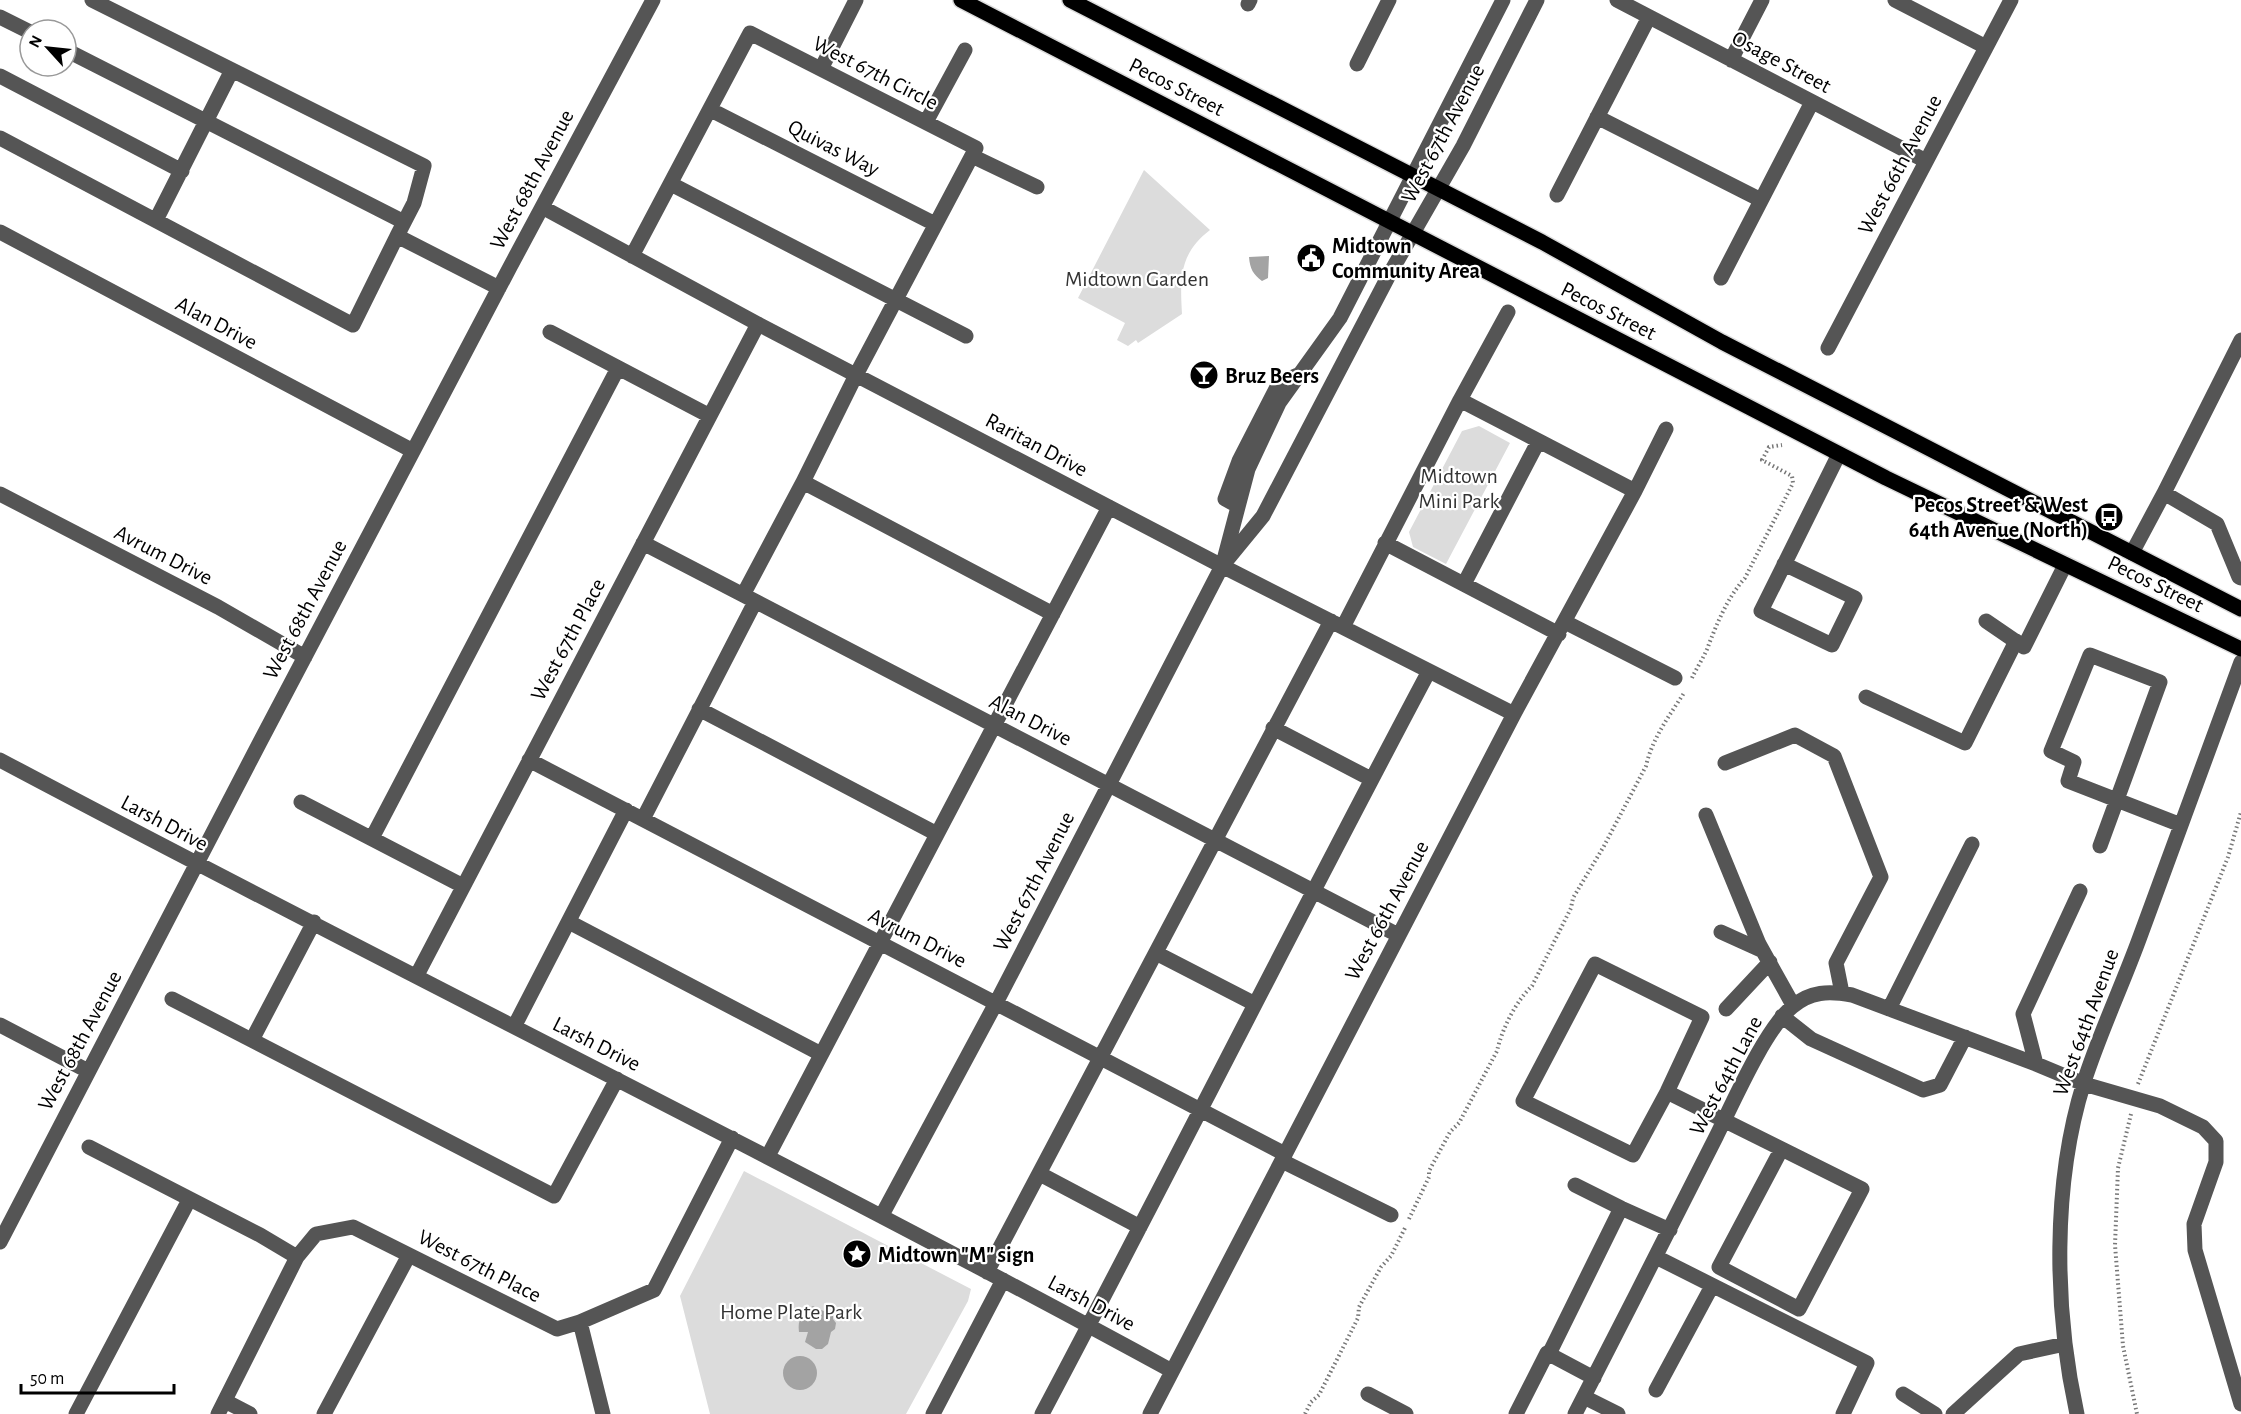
<svg xmlns="http://www.w3.org/2000/svg" width="2241" height="1414" font-family="'Alegreya Sans',sans-serif">
<style>
.green{fill:#dcdcdc}
.water{fill:#a3a3a3}
.lines{fill:none;stroke-linecap:round;stroke-linejoin:round}
.major-casing{stroke:#dbdbdb;stroke-width:18}
.path{stroke:#777;stroke-width:4;stroke-dasharray:1.5 3;stroke-linecap:butt}
.minor{stroke:#555;stroke-width:15}
.major{stroke:#000;stroke-width:15}
.labels{text-anchor:middle;stroke-width:4.5;stroke-linejoin:round;paint-order:stroke}
.street-label{font-size:22px;fill:#000;stroke:#fff}
.poi-label{font-size:22px;font-weight:bold;fill:#000;stroke:#fff;text-anchor:start}
.park-label{font-size:22px;fill:#333;stroke:#fff}
</style>
<rect width="100%" height="100%" fill="#fff"/>
<path class="green" d="M1144,170L1210,230C1179,254 1180,278 1182,314L1138,343L1136,340L1128,346L1117,340L1125,323L1078,298Z
M1479,426L1510,443L1446,564L1413,547L1409,532L1462,431Z
M744,1171L971,1289L968,1301L906,1414H710L680,1296Z"/>
<path class="water" d="M1269,256L1268,278L1262,281C1253,274 1250,269 1249,257Z
M813,1306C818,1310 827,1311 833,1315V1319L836,1323L835,1329L831,1332L828,1344L822,1349H816L805,1342L808,1332H799C797,1316 804,1319 809,1308Z
M783 1373a17 17 0 1 1 34 0a17 17 0 1 1-34 0Z"/>
<g class="lines">
<g class="major-casing">
<path id="major" d="M961,0L1886,478L2241,649
M1070,0L1542,242L1722,342L2241,609"/>
</g>
<path class="path" d="M1692,678C1697,667 1705,656 1709,644C1718,621 1728,597 1745,578L1793,483L1792,476L1762,460L1769,447L1782,445
M2138,1084L2228,857L2241,812
M2131,1114L2118,1168L2115,1245L2123,1346L2137,1414
M1409,1219L1429,1177V1171L1450,1132L1459,1123L1497,1051C1502,1029 1516,1001 1532,986L1571,908L1573,898L1604,846L1646,766C1652,739 1669,716 1684,693
M1305,1414L1311,1402L1319,1395L1358,1318L1359,1307L1381,1267L1391,1256L1406,1226"/>
<path class="minor" d="M92,0L424,166L414,203L397,236L499,288
M1617,0L1926,161
M1895,0L1986,47
M1248,4L1250,0
M0,17L30,32
M66,50L404,222
M1731,60L1762,0
M1357,64L1389,0
M821,69L856,0
M0,76L182,171
M711,110L935,224
M1597,117L1761,200
M926,122L965,50
M0,138L353,325L397,236
M972,156L1037,187
M671,184L966,336
M1557,195L1649,17
M542,207L758,324L1222,566L1514,714
M156,220L232,70
M0,232L413,451
M632,256L750,33L976,148L856,375L803,482L743,595
M1721,278L1812,102
M550,332L708,415
M1828,348L2011,0
M1460,400L1635,491
M803,482L1053,614
M2164,493L2241,340
M0,494L218,607L305,657
M1238,506L1225,499L1239,461L1279,383L1298,375
M643,543L1398,935
M1385,543L1559,634
M2132,553L2164,493L2217,524L2239,577L2241,578
M1224,560L1248,469L1279,403L1340,318L1503,0
M1784,564L1855,598L1832,645L1761,611L1839,454
M1464,584L1538,442
M1986,621L2024,647L2065,565
M1565,622L1675,678
M1343,627L1460,400L1508,312
M1866,697L1965,743L2016,641
M699,709L937,834
M1273,728L1371,779
M0,760C389,967 785,1160 1172,1371
M529,760L1285,1154
M1725,763L1795,735L1834,756L1881,877L1836,963L1842,993
M301,802L463,886
M1706,815L1759,944L1793,1005
M643,819L755,602
M372,838L618,368
M2100,846L2160,682L2090,655L2051,751L2074,762L2068,781L2181,825
M569,922L821,1054
M1721,932L1763,951
M1156,953L1255,1004
M1595,964L1702,1017L1667,1092L1633,1155L1523,1101Z
M417,975L758,324
M172,999L554,1196L617,1079
M1726,1009L1770,962
M1889,1009L1972,844
M1782,1016L1811,1039L1923,1090L1940,1085L1965,1037
M0,1025L88,1071
M515,1025L626,810
M252,1040L314,922
M2036,1064L2023,1014L2080,891
M1667,1092L1862,1189L1799,1309L1719,1267L1781,1150
M89,1147L260,1235L297,1257
M768,1156L1109,507
M1282,1161L1391,1215
M1040,1174L1140,1227
M1621,1208L1670,1230
M882,1215L996,1003L1222,566L1263,516L1389,275L1463,146L1537,0
M0,1242L260,742L510,267L653,0
M1656,1257L1867,1363L1843,1414
M987,1272L1331,621
M580,1322L603,1414
M1549,1354L1621,1208L1575,1185
M1656,1390L1712,1286
M1368,1394L1406,1414
M1903,1394L1935,1414
M1584,1397L1618,1414
M225,1401L250,1414
M76,1414L189,1200
M218,1414L297,1257L316,1234L353,1227L557,1329L580,1322L654,1290L732,1138
M324,1414L409,1255
M933,1414L1003,1280
M1042,1414C1173,1167 1298,917 1429,671
M1150,1414L1514,714L1635,491L1666,429
M1516,1414L1547,1353L1594,1378
M1575,1414C1622,1322 1670,1229 1716,1137C1733,1103 1765,1029 1792,1007C1810,991 1829,991 1852,995L2036,1064L2084,1084L2160,1106L2203,1127L2216,1141V1162L2194,1224L2195,1250L2241,1404
M1953,1414L2019,1354L2065,1344
M2077,1414C2054,1310 2052,1184 2084,1082C2100,1032 2123,984 2141,934C2174,843 2208,753 2241,662"/>
<use href="#major" class="major"/>
</g>
<defs>
<g id="civic-disc" transform="scale(1.5)"><circle r="9.5" fill="#000" stroke="#fff"/><path d="M-.6-6.5H3V-4.5H.6V-3L4-1V1h2V6H-6V1h2V-1L-.6-3ZM-1.2 2.5V6h2.4V2.5Z" fill="#fff"/></g>
<g id="bar-disc" transform="scale(1.5)"><circle r="9.5" fill="#000" stroke="#fff"/><path d="M-6-5H6L.8 .8V4.5H3.5V6h-7V4.5H-.8V.8Z" fill="#fff"/></g>
<g id="bus-disc" transform="scale(1.5)"><circle r="9.5" fill="#000" stroke="#fff"/><path d="M-5-6H5V4H4V6H2V4H-2V6H-4V4H-5ZM-3.5-4V0h7V-4ZM-3.5 1.2v1.5H-2V1.2ZM2 1.2v1.5H3.5V1.2Z" fill="#fff"/></g>
<g id="sight-disc" transform="scale(1.5)"><circle r="9.5" fill="#000" stroke="#fff"/><path d="M0-6L1.8-2.2L6-1.7L2.9 1.2L3.7 5.4L0 3.3L-3.7 5.4L-2.9 1.2L-6-1.7L-1.8-2.2Z" fill="#fff"/></g>
</defs>
<g fill-rule="evenodd">
<use href="#civic-disc" x="1311" y="258"/>
<use href="#bar-disc" x="1204" y="375"/>
<use href="#bus-disc" x="2109" y="517"/>
<use href="#sight-disc" x="857" y="1254"/>
</g>
<g class="labels">
<g class="street-label">
<text transform="translate(1782 61) rotate(28)" y="8">Osage Street</text>
<text transform="translate(876 72) rotate(27)" y="8">West 67th Circle</text>
<text transform="translate(1177 86) rotate(27)" y="8">Pecos Street</text>
<text transform="translate(1442 133) rotate(-62)" y="8">West 67th Avenue</text>
<text transform="translate(834 147) rotate(27)" y="8">Quivas Way</text>
<text transform="translate(1899 164) rotate(-62)" y="8">West 66th Avenue</text>
<text transform="translate(531 179) rotate(-62)" y="8">West 68th Avenue</text>
<text transform="translate(1609 310) rotate(27)" y="8">Pecos Street</text>
<text transform="translate(217 322) rotate(28)" y="8">Alan Drive</text>
<text transform="translate(1037 444) rotate(28)" y="8">Raritan Drive</text>
<text transform="translate(164 554) rotate(27)" y="8">Avrum Drive</text>
<text transform="translate(2156 583) rotate(26)" y="8">Pecos Street</text>
<text transform="translate(304 609) rotate(-62)" y="8">West 68th Avenue</text>
<text transform="translate(567 639) rotate(-62)" y="8">West 67th Place</text>
<text transform="translate(1031 719) rotate(27)" y="8">Alan Drive</text>
<text transform="translate(165 822) rotate(28)" y="8">Larsh Drive</text>
<text transform="translate(1033 881) rotate(-63)" y="8">West 67th Avenue</text>
<text transform="translate(1386 910) rotate(-62)" y="8">West 66th Avenue</text>
<text transform="translate(918 937) rotate(27)" y="8">Avrum Drive</text>
<text transform="translate(2085 1022) rotate(-70)" y="8">West 64th Avenue</text>
<text transform="translate(79 1040) rotate(-62)" y="8">West 68th Avenue</text>
<text transform="translate(597 1043) rotate(27)" y="8">Larsh Drive</text>
<text transform="translate(1725 1075) rotate(-62)" y="8">West 64th Lane</text>
<text transform="translate(480 1265) rotate(27)" y="8">West 67th Place</text>
<text transform="translate(1092 1302) rotate(28)" y="8">Larsh Drive</text>
</g>
<g class="poi-label">
<text x="1332" y="253">Midtown<tspan x="1332" dy="25">Community Area</tspan></text>
<text x="1225" y="383">Bruz Beers</text>
<text x="2088" y="512" text-anchor="end">Pecos Street &amp; West<tspan x="2088" dy="25">64th Avenue (North)</tspan></text>
<text x="878" y="1262">Midtown "M" sign</text>
</g>
<g class="park-label">
<text x="1137" y="286">Midtown Garden</text>
<text x="1459" y="483">Midtown<tspan x="1459" dy="25">Mini Park</tspan></text>
<text x="791" y="1319">Home Plate Park</text>
</g>
</g>
<g transform="translate(48 48) rotate(297)"><circle r="28" fill="#ffffff" stroke="#999999" stroke-width="1.5"/>
<path d="M0-4.5L10 22L0 15L-10 22Z" fill="#000000"/>
<text y="-9" font-size="16" font-weight="bold" text-anchor="middle" fill="#000000">N</text>
</g>
<path d="M21 1384v9h153v-9" fill="none" stroke="#000000" stroke-width="3"/>
<text x="30" y="1384" font-size="18" fill="#000000" stroke="#ffffff" stroke-width="4.5" paint-order="stroke">50 m</text>
</svg>
